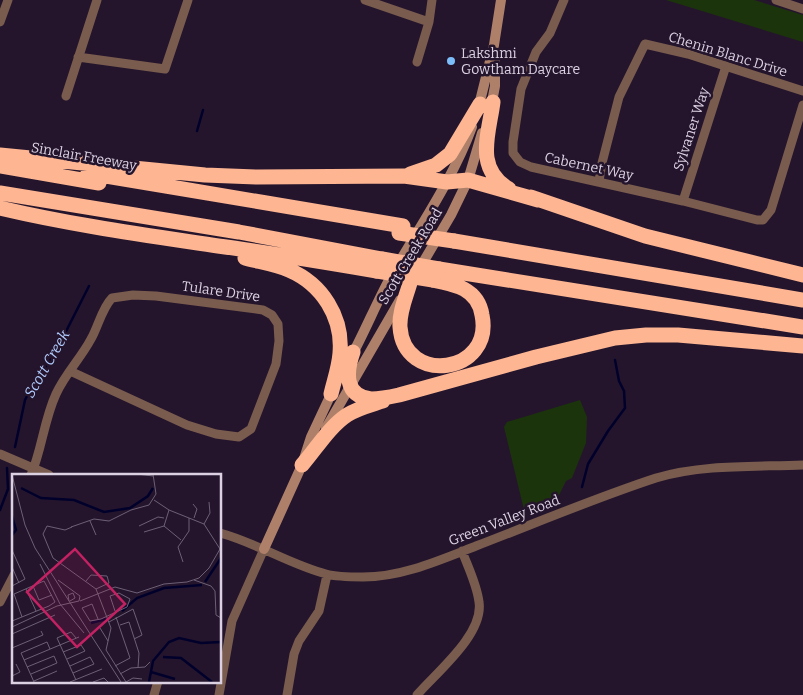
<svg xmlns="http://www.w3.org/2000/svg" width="803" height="695" font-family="Bitter,serif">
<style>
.green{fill:#1c340c}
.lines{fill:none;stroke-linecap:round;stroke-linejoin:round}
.stream{stroke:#00002b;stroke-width:2.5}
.street{stroke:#795c4e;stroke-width:9}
.secondary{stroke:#ae806a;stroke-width:10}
.highway{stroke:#fdb592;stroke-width:15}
.highway-bridge{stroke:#fdb592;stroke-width:15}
.poi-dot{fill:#7cbef9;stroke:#24152d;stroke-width:2}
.labels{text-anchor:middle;stroke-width:5;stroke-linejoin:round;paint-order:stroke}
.poi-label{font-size:14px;fill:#dbd1e2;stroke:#24152d;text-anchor:start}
.street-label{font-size:14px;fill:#dbd1e2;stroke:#24152d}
.water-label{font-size:15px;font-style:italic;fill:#b1ccfe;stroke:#24152d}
.inset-river{fill:none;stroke:#00002b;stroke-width:2.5}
.inset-road{fill:none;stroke:#6d6075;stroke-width:1}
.view{fill:#c32162;fill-opacity:0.15;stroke:#c32162;stroke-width:2.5}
.inset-edge{fill:none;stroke:#dbd1e2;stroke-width:2.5}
</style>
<rect width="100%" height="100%" fill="#24152d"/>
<path class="green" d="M666,0H754L803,15V42Z
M580,400L587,417L586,443L572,478L566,481L558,497L524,510L504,427L507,422Z"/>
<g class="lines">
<path class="stream" d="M197,131L203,110
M15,447L25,400L35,380L53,357L89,286
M582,487L588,464L608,431L625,408L624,391L619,381L615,360
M0,510L8,489L7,468"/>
<path class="street" d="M365,0L429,22
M564,0L550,33L536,52L521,89L513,142V153L520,162L531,167L683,201L757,220H763L771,210L803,105
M776,0L803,9
M0,22L8,0
M78,57L165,69L188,0
M417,62L429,22L432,0
M66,96L97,0
M599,181L602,163L619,97L645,44L688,54L803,91
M683,201L726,66
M0,454L49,475
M31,475C42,449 44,420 56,394C65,374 81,358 91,339C98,327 102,308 112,298L133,295L156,296L263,310L272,315L278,324L279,341L276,364L251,429L239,437L216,434L187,425L70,371
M220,533C257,543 289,564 326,574C337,577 352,577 363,577C402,577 440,560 476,546C536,523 595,498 656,478C703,464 755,467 803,465
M0,602L14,575
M154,695L158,681
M219,695L232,621L264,549
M287,695L294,654L299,641L319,611L327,575
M417,695C437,672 484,634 479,602C477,585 468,567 462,551"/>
<path class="secondary" d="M491,107L495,86V58
M478,109L494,45L501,0
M418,271L451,215L468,180L482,133
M351,357C365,331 376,304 390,278C418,229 452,181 472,127
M326,428L400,300
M264,549L302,465L311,437L333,390"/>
<path class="highway" d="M493,102C489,134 474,168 509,189
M0,155L205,175L257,177L404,176L447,182L468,180L538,200
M0,166L99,183
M88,173L403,226
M410,174L436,165L450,154L480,104
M0,193L239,232L382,259
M531,197L645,236L803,275
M0,208C72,225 145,235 218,246C271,253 324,262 377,271
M454,241L803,300
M245,258C260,262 275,264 289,270C322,284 343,317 340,353C339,367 334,381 331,394
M439,269L803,327
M410,283C406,297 399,312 400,327C404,386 494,374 482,315C478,289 455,284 433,280
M353,352C346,372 344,396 371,399C381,399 390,397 399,395L536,357L615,338L646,335H678L803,346
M302,465C316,449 329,427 347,415C358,408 371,405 383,401"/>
<path class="highway-bridge" d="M399,233L454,241
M382,259L439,269
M377,271L433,280"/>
</g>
<circle class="poi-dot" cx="451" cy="61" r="5"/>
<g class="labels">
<g class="poi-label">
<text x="461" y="58">Lakshmi<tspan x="461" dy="16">Gowtham Daycare</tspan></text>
</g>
<g class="street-label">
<text transform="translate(728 54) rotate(17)" y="5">Chenin Blanc Drive</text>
<text transform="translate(691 129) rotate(-72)" y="5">Sylvaner Way</text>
<text transform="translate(84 156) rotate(10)" y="5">Sinclair Freeway</text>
<text transform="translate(589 166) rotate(12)" y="5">Cabernet Way</text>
<text transform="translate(410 256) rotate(-59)" y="5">Scott Creek Road</text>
<text transform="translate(221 291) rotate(8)" y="5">Tulare Drive</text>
<text transform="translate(504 520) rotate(-21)" y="5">Green Valley Road</text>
</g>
<g class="water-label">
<text transform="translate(47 364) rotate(-60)" y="5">Scott Creek</text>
</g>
</g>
<g transform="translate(12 474)">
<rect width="209" height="209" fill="#24152d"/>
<path class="inset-river" d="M9,14L29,24L62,26L92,38L118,34L136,22L141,14M0,42L4,56L0,61M193,108L209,84M110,137L125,124L152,114L190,111M79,149L94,145M151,183L169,184L200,208M139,198L163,205M137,208L141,187L157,168L167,164L189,169L209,168"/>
<path class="inset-road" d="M125,0L141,2M0,1L13,51L23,74L109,208M181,30L185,35L182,44M157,36L152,52L169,66M78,47L84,61M192,50L198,39L197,28M127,52L146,43L152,44M59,53L82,45L97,47L119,36L137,31L144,20L141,0M60,53L53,56L35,52L31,60L41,84L84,115L99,154L94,176L114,208M132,58L152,52M0,76L13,105L0,112M171,88L166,73L177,57V44M28,90L48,130L72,159M0,93L7,109M46,106L68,122L67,127M182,106L199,112L203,117L204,141L209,144M74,107L79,101L95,102L97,109L84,115M21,112L27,126L40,121M14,115L24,137M57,127L56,121L61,119L63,124L58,127M68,127L103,113L125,119L152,110L175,108L187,104L197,94L208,75L192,50L157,36L142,26M86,145L80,130L70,134L78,147L89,145L115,133L118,125L107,119L98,122L103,137M0,147L37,132L43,128L32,107L2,120L10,143M97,148L121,135L130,161L122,165M108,151L117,148L127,179L126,194M0,153L45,132L67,127M88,154L96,167M0,160L43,141M64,164L59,158L45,164L64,206M0,174L31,161L29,157M51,178L69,171L73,177L55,185M12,186L67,163M58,192L78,183L82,190L61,199M103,192L118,184L104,143M15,193L42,182L45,189L19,200M108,200L119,194L133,193L138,188M0,202L8,198L4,190M22,207L45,197M22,208L9,179L35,168L38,175M58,208L90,195M81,208L92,204L96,208M114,208L121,204L130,205"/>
<path class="view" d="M63,75L113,130L65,173L15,118Z"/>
<rect width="209" height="209" class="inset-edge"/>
</g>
</svg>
